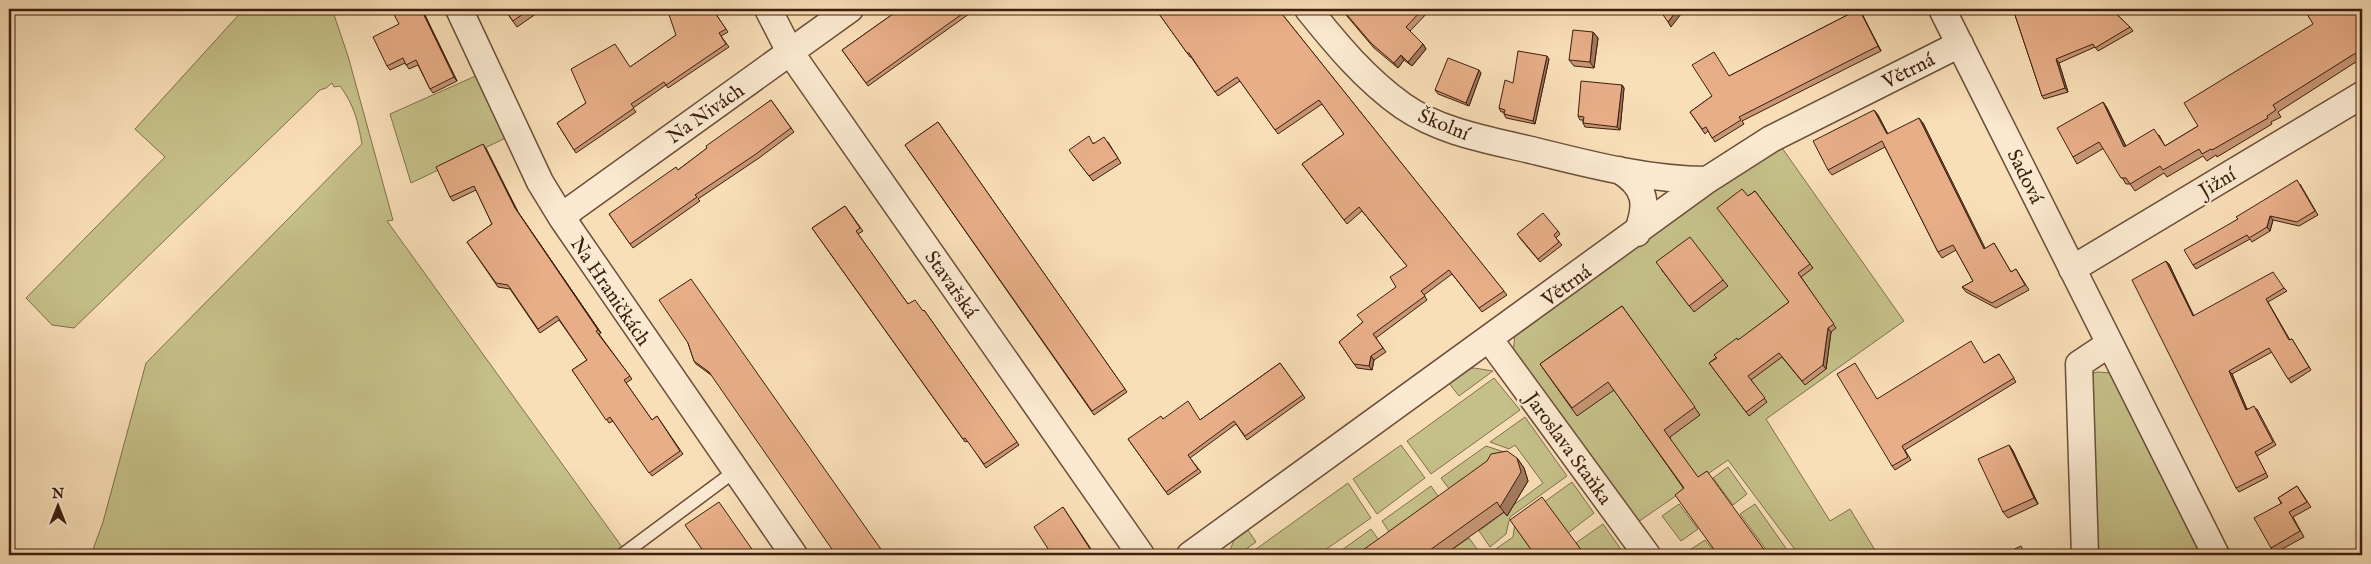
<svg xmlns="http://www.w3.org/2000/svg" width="2371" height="564" font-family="'IM FELL English',serif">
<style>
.green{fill:#c5c089;stroke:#826f4c}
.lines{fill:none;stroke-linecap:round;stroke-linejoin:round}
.service-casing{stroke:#6d4e39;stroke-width:15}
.minor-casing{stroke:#6d4e39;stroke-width:29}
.service{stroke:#fbead1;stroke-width:12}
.minor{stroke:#fbead1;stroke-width:26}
.wall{fill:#c79675;stroke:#3e1e0f}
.shaded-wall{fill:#a27a5f;stroke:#3e1e0f}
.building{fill:#e7ae88;stroke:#3e1e0f}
.labels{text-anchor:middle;stroke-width:4.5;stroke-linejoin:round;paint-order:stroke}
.street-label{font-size:20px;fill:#3e1e0f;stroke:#fbead1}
</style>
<rect width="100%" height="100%" fill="#f9dfb8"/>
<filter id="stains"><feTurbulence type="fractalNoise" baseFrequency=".004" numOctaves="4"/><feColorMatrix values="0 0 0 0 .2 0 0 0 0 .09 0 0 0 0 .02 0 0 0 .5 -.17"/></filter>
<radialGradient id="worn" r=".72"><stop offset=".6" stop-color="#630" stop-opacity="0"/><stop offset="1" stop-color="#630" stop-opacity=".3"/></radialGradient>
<path class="green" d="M244,9H332L348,56L393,220L387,221L622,547L616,552L620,549L624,555H91L103,522L146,363L362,144C358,121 354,105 340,86L334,87L332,83L326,88L320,90L74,328L52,325L26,298L165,157L135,129Z
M480,74L510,136L411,183L390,114Z
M1775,138L1904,321L1766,419L1830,521L1850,509L1878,555H1799L1728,460L1638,522L1513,354L1515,333Z
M1474,368L1493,371L1459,396L1448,382L1465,370Z
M2097,372L2112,373L2202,555H2093L2090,374Z
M1494,378L1520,410L1431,474L1407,441Z
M1525,417L1567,476L1510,517L1506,534L1490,547L1479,531L1543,483L1515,445L1509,449L1490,442Z
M1401,445L1425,478L1377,514L1353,479Z
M1486,446L1504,452L1456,498L1441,478Z
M1728,467L1747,494L1733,505L1713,478Z
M1572,482L1594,513L1568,533L1518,531L1535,555H1496L1493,551L1513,537L1515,523Z
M1348,483L1371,518L1318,555H1250L1252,552Z
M1431,486L1445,506L1395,541L1382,521Z
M1679,504L1698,529L1681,541L1662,516Z
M1755,504L1790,554L1789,555H1770L1740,514Z
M1603,524L1625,555H1584L1576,543Z
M1246,527L1256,542L1238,555H1228L1236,535Z
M1371,529L1385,549L1376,555H1335Z
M1469,538L1480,553L1477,555H1444Z
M1705,540L1717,555H1691L1688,551Z"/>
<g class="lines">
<g class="service-casing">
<path id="service" d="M622,555L735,471"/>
</g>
<g class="minor-casing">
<path id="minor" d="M459,9L540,182L562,218L794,555
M768,9L790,52L1141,555
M1308,9C1337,45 1365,79 1403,106C1442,133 1490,140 1535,151C1591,165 1650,180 1707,180
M1942,9L2216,555
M1619,170C1647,187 1648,205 1637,233
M562,218L573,208L850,9
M2072,269L2362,95
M1490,340L1647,555
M1190,555L1707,180L1771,139L1960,44
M2085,555L2079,364L2109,344"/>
</g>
<use href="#service" class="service"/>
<use href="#minor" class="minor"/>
</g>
<path class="wall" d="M422,9L457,81L433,93L430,89L418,65L409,69L405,63L390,70L387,66Z
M504,9H543L517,27Z
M900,9H976L868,86L842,50Z
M1278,9L1507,295L1482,312L1452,274L1424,295L1427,300L1376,338L1386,352L1374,360L1372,370L1357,368L1339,342L1363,322L1396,287L1407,266L1362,211L1347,224L1302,164L1344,134L1322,104L1278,134L1240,81L1218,96L1191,57H1190L1157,11Z
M1341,9H1388L1392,14L1397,9H1431L1410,31L1423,44L1426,49L1412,66L1404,60L1398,68L1374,48Z
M1859,9L1862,14L1881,51L1742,121L1744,124L1715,142L1708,131L1705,134L1690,112L1712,96L1729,76Z
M2013,9L2113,11L2130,27L2133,31L2098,51L2095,47L2059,63L2068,92L2044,99L2042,96Z
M2362,9V58L2278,112L2281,117L2271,122L2272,124L2217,157L2216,155L2207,161L2203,156L2167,177L2164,173L2135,191L2130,184H2126L2104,148L2077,164L2073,157L2103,102L2107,108L2126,146L2159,135L2165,146L2198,126L2326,13Z
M713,10L728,32L721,36L729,47L668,88L666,85L633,108L636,112L576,153L557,123L586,103L630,67Z
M1593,32L1598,38L1594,68L1574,66L1569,60Z
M1549,59L1535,124L1506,118L1504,114V112H1501L1499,108Z
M1481,73L1469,106L1438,94L1435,90Z
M1622,85L1624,88L1620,130L1585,127L1583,123V120H1580L1578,116Z
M771,100L794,132L759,158L698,199L700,201L633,248L609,214L678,170Z
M1874,110L1878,115L1888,134L1923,123L1985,249L1994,243L2011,272L2016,269L2029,290L1996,308L1966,292L1962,287L1973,281L1956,250L1942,258L1938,252L1885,147L1832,175L1828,170Z
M938,122L1127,392L1094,415L905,145Z
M1108,142L1121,163L1093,181L1073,155L1094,143Z
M486,148L518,212L601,333L599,334L632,379L626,383L652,420L657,416L683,454L652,476L613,421L609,423L572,370L587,360L559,320L540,333L510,289L498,287L467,242L492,224L476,190L453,201L450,197Z
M2300,184L2318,215L2299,226L2273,220L2270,231L2252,242L2250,239L2196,269L2193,265Z
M1755,191L1813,268L1801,277L1836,328L1831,332L1826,369L1805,385L1782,357L1751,380L1767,402L1749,416L1709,363L1789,302L1748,196Z
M845,206L863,231L858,234L908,304L923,311L924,310L1019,445L986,468L968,441L965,442L812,228Z
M1558,231L1560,234L1556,238L1562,245L1540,262L1519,237Z
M2169,264L2194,316L2284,288L2287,291L2268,302L2290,340L2292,339L2311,370L2291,383L2272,352L2232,374L2247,409H2257L2276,445L2257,456L2268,477L2239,492L2236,488Z
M1661,269L1723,280L1728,286L1694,312Z
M1622,306L1700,415L1670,437L1684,489L1614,390L1577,416L1540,364Z
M688,343L711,375L696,364L694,361Z
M1999,354L2016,382L1905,450L1911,460L1895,470L1892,466L1877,399L1984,363Z
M1280,363L1305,398L1247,440L1236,424L1190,458L1201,472L1168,495L1128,439L1163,419L1200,420Z
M2009,445L2013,451L2038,504L2008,518L2003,512Z
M1517,458L1524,468L1528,481L1507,516L1504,512L1444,555H1356Z
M2297,486L2311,507L2293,517L2304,537L2275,553L2271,548L2281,503L2278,498Z
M1063,507L1095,555H1052Z"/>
<path class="shaded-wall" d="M421,9H422L457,81L454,77Z
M1678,9H1685L1671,27L1668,22Z
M1859,9L1862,14L1881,51L1878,46Z
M1593,32L1598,38L1594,68L1590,62Z
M1423,44L1426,49L1412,66L1408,62Z
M1401,55L1404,60L1398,68L1394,63Z
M1547,56L1549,59L1535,124L1533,121Z
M2056,59L2059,63L2068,92L2065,88Z
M1479,70L1481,73L1469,106L1466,103Z
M1622,85L1624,88L1620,130L1617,127Z
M2103,102L2107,108L2129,153L2124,147Z
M1874,110L1878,115L1890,139L1887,134Z
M1919,118L1923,123L1988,254L1984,249Z
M483,144L518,212L601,333L515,208Z
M2270,216L2273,220L2270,231L2267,227Z
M2166,261L2169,264L2195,320L2193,316Z
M1828,328L1831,332L1826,369L1823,365Z
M1371,356L1374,360L1372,370L1369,366Z
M2229,371L2232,374L2249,414L2246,410Z
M2009,445L2013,451L2038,504L2034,498Z
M1517,458L1524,468L1528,481L1507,516L1500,507Z"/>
<path class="building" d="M391,9H421L454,77L430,89L416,60L406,65L403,58L387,66L373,37L399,24Z
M504,9H530L513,21Z
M667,9H702L705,15L713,10L726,29L719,33L726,44L666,85L664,82L631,104L634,108L574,150L557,123L586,103L571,69L615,44L630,67L676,35Z
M900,9H969L866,83L842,50Z
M1160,9H1278L1504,291L1479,308L1449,270L1421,291L1425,296L1373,334L1383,348L1371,356L1369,366L1354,364L1339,342L1363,322L1357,315L1396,287L1390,277L1407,266L1359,207L1344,220L1302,164L1344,134L1319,100L1275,130L1237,77L1215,92L1189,53H1187L1157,11Z
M1342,9H1388L1392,14L1397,9H1423L1406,27L1423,44L1408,62L1401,55L1394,63L1371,43Z
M1659,9H1678L1668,22Z
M1859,9L1878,46L1739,117L1741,120L1712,138L1706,127L1702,129L1690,112L1712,96L1692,65L1714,52L1729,76Z
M2013,9H2111L2130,27L2095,48L2093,44L2056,59L2065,88L2042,96Z
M2304,9H2308L2326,13L2333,9H2362V49L2273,105L2276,110L2267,116L2268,118L2212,150L2211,149L2202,154L2199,149L2163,170L2160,166L2130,184L2126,178H2121L2099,142L2073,157L2057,128L2103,102L2124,147L2154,129L2165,146L2198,126L2184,103L2313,24Z
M1573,30L1593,32L1590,62L1569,60Z
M1518,51L1547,56L1533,121L1504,114L1505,110L1499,108L1505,80L1513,83Z
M1448,58L1479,70L1466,103L1435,90Z
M1581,81L1622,85L1617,127L1583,123L1584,117L1578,116Z
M771,100L791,128L756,154L695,195L697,197L630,244L609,214L676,167L678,170L707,148L706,146Z
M1874,110L1887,134L1919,118L1984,249L1994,243L2011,272L2016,269L2025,285L1992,303L1962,287L1973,281L1953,245L1938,252L1882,141L1828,170L1813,141Z
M938,122L1125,389L1092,411L905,145Z
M1089,136L1093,144L1104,137L1118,158L1089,176L1069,150Z
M483,144L515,208L598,330L596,331L630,376L624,380L652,420L657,416L680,451L649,473L610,417L606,420L572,370L587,360L557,316L538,329L508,285L496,283L467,242L492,224L474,186L450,197L436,167Z
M2297,180L2315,211L2297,222L2270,216L2267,227L2249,238L2247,235L2193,265L2184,250L2238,219L2236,217Z
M1742,189L1748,196L1755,191L1810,264L1798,273L1834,324L1828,328L1823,365L1802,381L1779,353L1748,376L1765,398L1746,412L1709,363L1717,358L1714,355L1737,338L1738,340L1789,302L1717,208Z
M845,206L860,228L856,231L908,304L915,300L923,311L924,310L1017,442L984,464L965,438L963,439L812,228Z
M1543,213L1558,231L1554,235L1559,242L1538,259L1517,234Z
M1690,237L1723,280L1689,306L1656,262Z
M2166,261L2193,316L2273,272L2284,288L2266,299L2289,340L2292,339L2309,367L2288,379L2269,348L2229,371L2246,410L2254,406L2273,442L2255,452L2266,473L2236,488L2132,280Z
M691,279L885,555H836L709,372L694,361L688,343L659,300Z
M1622,306L1695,407L1664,430L1698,477L1707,471L1768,555H1718L1675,495L1684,488L1608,382L1572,408L1540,364Z
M1971,341L1984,363L1999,354L2014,378L1902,446L1908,457L1892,466L1837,374L1855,363L1877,399Z
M1280,363L1303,395L1245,436L1234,421L1188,455L1198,469L1166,492L1128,439L1161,416L1163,419L1188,401L1200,420Z
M2009,445L2034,498L2003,512L1978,459Z
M1507,451L1517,458L1521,472L1500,507L1497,502L1423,555H1356L1487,461L1491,454Z
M2297,486L2307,502L2289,512L2300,531L2271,548L2254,518L2282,503L2278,498Z
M1542,497L1585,555H1535L1510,520Z
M719,502L756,555H706L685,525Z
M1063,507L1092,552L1087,555H1052L1034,527Z
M2021,546L2025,555H2002Z"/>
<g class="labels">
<g class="street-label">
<text transform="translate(1908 70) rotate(-27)" y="7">Větrná</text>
<text transform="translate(705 113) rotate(-35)" y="7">Na Nivách</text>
<text transform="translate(1444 124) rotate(22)" y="7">Školní</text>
<text transform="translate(2026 176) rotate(64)" y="7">Sadová</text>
<text transform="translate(2217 182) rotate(-31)" y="7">Jižní</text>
<text transform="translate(952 284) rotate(55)" y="7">Stavařská</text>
<text transform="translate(1566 285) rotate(-36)" y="7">Větrná</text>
<text transform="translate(611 291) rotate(56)" y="7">Na Hraničkách</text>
<text transform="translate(1569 448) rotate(54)" y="7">Jaroslava Staňka</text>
</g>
</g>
<rect width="2371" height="564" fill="none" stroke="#f9dfb8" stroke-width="30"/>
<rect x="10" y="10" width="2351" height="544" fill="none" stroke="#3e1e0f" stroke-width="2.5"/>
<rect x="15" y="15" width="2341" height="534" fill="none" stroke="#3e1e0f"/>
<g transform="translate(58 506)" stroke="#fbead1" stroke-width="4" paint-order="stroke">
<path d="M0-4L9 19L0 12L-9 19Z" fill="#3e1e0f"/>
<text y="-8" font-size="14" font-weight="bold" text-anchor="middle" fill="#3e1e0f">N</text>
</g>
<rect width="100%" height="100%" filter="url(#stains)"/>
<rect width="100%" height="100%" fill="url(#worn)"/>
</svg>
